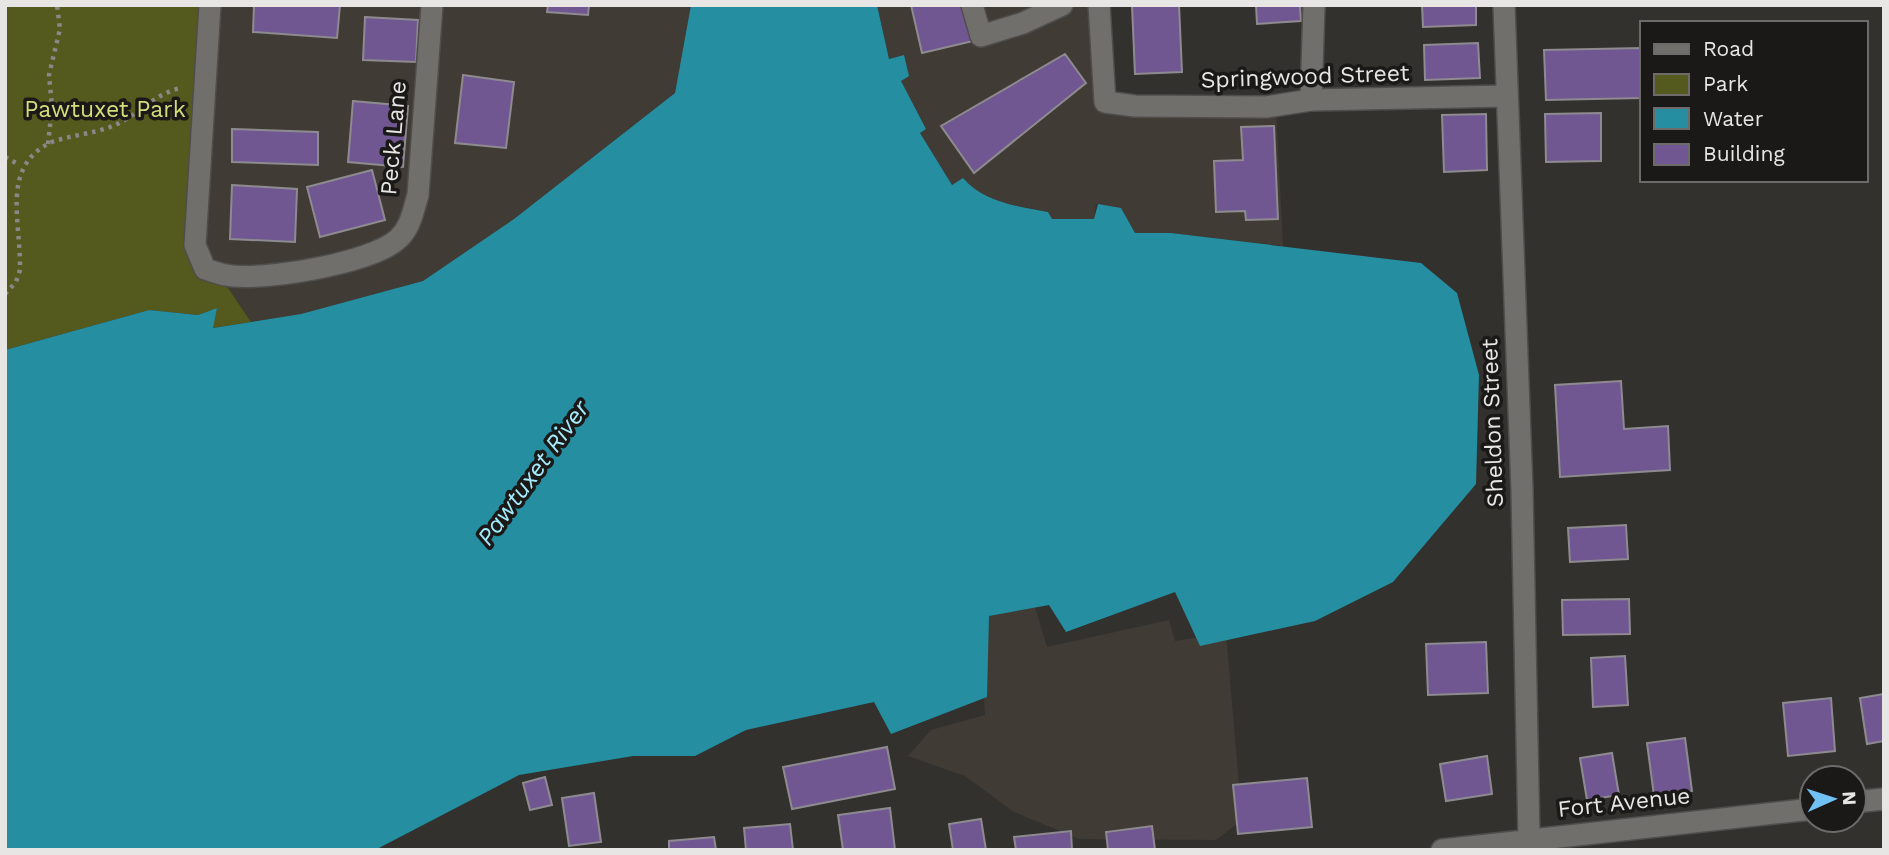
<svg xmlns="http://www.w3.org/2000/svg" width="1889" height="855" font-family="'Work Sans',sans-serif">
<style>
.built{fill:#403b34}
.green{fill:#54591d}
.water{fill:#258ea1}
.building{fill:#705792;stroke:#8d8b8f;stroke-width:2}
.lines{fill:none;stroke-linecap:round;stroke-linejoin:round}
.street-casing{stroke:#4f4e4d;stroke-width:24}
.path{stroke:#898886;stroke-width:4.5;stroke-dasharray:3.5 5;stroke-linecap:butt}
.street{stroke:#716f6c;stroke-width:21}
.labels{text-anchor:middle;stroke-width:7;stroke-linejoin:round;paint-order:stroke}
.street-label{font-size:23px;fill:#e7e6e5;stroke:#1a1918}
.park-label{font-size:23px;fill:#d3dd7a;stroke:#1a1918}
.water-label{font-size:24px;font-style:italic;fill:#a4ecfd;stroke:#1a1918}
</style>
<rect width="100%" height="100%" fill="#33312e"/>
<path class="built" d="M212,5H691L675,93L514,219L423,281L301,314L251,322L224,282L203,264Z
M877,5H1101L1113,102L1276,107L1283,246L1171,233H1135L1121,209L1096,204L1094,219H1051L1048,212L999,202L972,189L963,178L952,185L920,133L926,129L900,81L903,55L889,59Z
M1035,607L1047,647L1169,620L1175,641L1226,633L1242,820L1216,840L1079,839L1014,812L965,776L908,756L931,730L985,715L979,615Z"/>
<path class="green" d="M5,5H212L204,141L205,265L224,282L251,322L212,328L217,308L198,315L149,310L5,350Z"/>
<path class="water" d="M691,5H877L889,59L904,55L909,76L901,81L926,129L920,133L952,185L963,178C985,203 1017,206 1048,212L1052,219H1094L1098,204L1121,208L1135,233H1171L1421,263L1457,293L1479,375L1476,484L1393,582L1315,621L1200,646L1175,592L1066,632L1049,605L989,616L987,697L891,734L874,702L746,730L695,756H633L519,775L375,850H5V350L149,310L198,315L217,308L213,328L301,314L423,281L514,219L675,93Z"/>
<path class="building" d="M254,5H340L337,38L253,32Z
M548,5H589L588,15L547,12Z
M911,5H965L973,41L922,53Z
M1179,5L1182,72L1135,74L1132,6Z
M1256,5H1300L1301,21L1257,24Z
M1422,5H1476V25L1423,27Z
M365,17L418,20L416,62L363,60Z
M1478,43L1480,78L1425,80L1424,45Z
M1642,48V98L1546,100L1544,50Z
M1065,54L1086,83L974,173L941,126Z
M463,75L514,82L506,148L455,143Z
M353,101L408,106L403,167L348,162Z
M1601,113V161L1546,162L1545,114Z
M1486,114L1487,170L1444,172L1442,115Z
M1274,126L1278,219L1246,220L1245,211L1216,212L1214,161L1243,160L1241,127Z
M232,129L318,132V165L232,162Z
M372,170L385,220L320,237L307,187Z
M232,185L297,189L295,242L230,239Z
M1621,381L1624,429L1668,426L1670,470L1560,477L1555,385Z
M1626,525L1628,559L1570,562L1568,528Z
M1629,599L1630,634L1563,635L1562,600Z
M1486,642L1488,693L1428,695L1426,644Z
M1625,656L1628,705L1593,707L1591,658Z
M1884,694V741L1867,744L1860,698Z
M1831,698L1835,751L1788,756L1783,703Z
M1685,738L1692,791L1654,796L1647,743Z
M887,747L895,789L792,809L783,767Z
M1612,753L1619,795L1587,800L1580,758Z
M1487,756L1492,794L1446,801L1440,764Z
M545,777L552,805L530,810L523,783Z
M1307,778L1312,827L1238,834L1233,785Z
M594,793L601,842L569,846L562,798Z
M890,808L895,850H843L838,815Z
M981,819L986,850H953L949,824Z
M790,824L793,850H746L744,828Z
M1152,826L1155,850H1108L1106,832Z
M1071,831L1072,850H1016L1014,837Z
M714,837L716,850H669V841Z"/>
<g class="lines">
<g class="street-casing">
<path id="street" d="M210,5L195,245L205,269C212,271 219,274 226,275C261,282 372,263 398,239C411,227 413,211 418,195L432,5
M972,5L981,36L1023,23L1062,5
M1099,5L1105,102L1135,106L1266,107L1311,100L1507,96
M1504,5L1522,490L1529,838
M1311,100L1314,5
M1854,802L1884,799
M1442,850L1812,809"/>
</g>
<path class="path" d="M48,144L52,107L49,75L60,29L57,5
M5,157L20,165
M5,294L16,282L20,270C21,220 0,166 52,142C71,135 92,134 110,127C136,118 154,93 181,88"/>
<use href="#street" class="street"/>
</g>
<g class="labels">
<g class="street-label">
<text transform="translate(1305 76) rotate(-2)" y="8">Springwood Street</text>
<text transform="translate(393 138) rotate(-85)" y="8">Peck Lane</text>
<text transform="translate(1492 423) rotate(-92)" y="8">Sheldon Street</text>
<text transform="translate(1624 802) rotate(-6)" y="8">Fort Avenue</text>
</g>
<g class="park-label">
<text x="105" y="117">Pawtuxet Park</text>
</g>
<g class="water-label">
<text transform="translate(533 473) rotate(-54)" y="8">Pawtuxet River</text>
</g>
</g>
<rect width="1889" height="855" fill="none" stroke="#e7e6e5" stroke-width="14"/>
<rect x="1640" y="21" width="228" height="161" fill="#1a1918" stroke="#6c6b6a" stroke-width="2"/>
<rect x="1654" y="44" width="35" height="10" fill="#716f6c" stroke="#6c6b6a" stroke-width="2"/>
<text x="1703" y="56" font-size="21" fill="#e7e6e5">Road</text>
<rect x="1654" y="74" width="35" height="21" fill="#54591d" stroke="#6c6b6a" stroke-width="2"/>
<text x="1703" y="91" font-size="21" fill="#e7e6e5">Park</text>
<rect x="1654" y="108" width="35" height="21" fill="#258ea1" stroke="#6c6b6a" stroke-width="2"/>
<text x="1703" y="126" font-size="21" fill="#e7e6e5">Water</text>
<rect x="1654" y="144" width="35" height="21" fill="#705792" stroke="#6c6b6a" stroke-width="2"/>
<text x="1703" y="161" font-size="21" fill="#e7e6e5">Building</text>
<g transform="translate(1833 799) rotate(87)"><circle r="33" fill="#1a1918" stroke="#6c6b6a" stroke-width="2"/>
<path d="M0-5L12 26L0 18L-12 26Z" fill="#71c1f5"/>
<text y="-10" font-size="19" font-weight="bold" text-anchor="middle" fill="#e7e6e5">N</text>
</g>
</svg>
